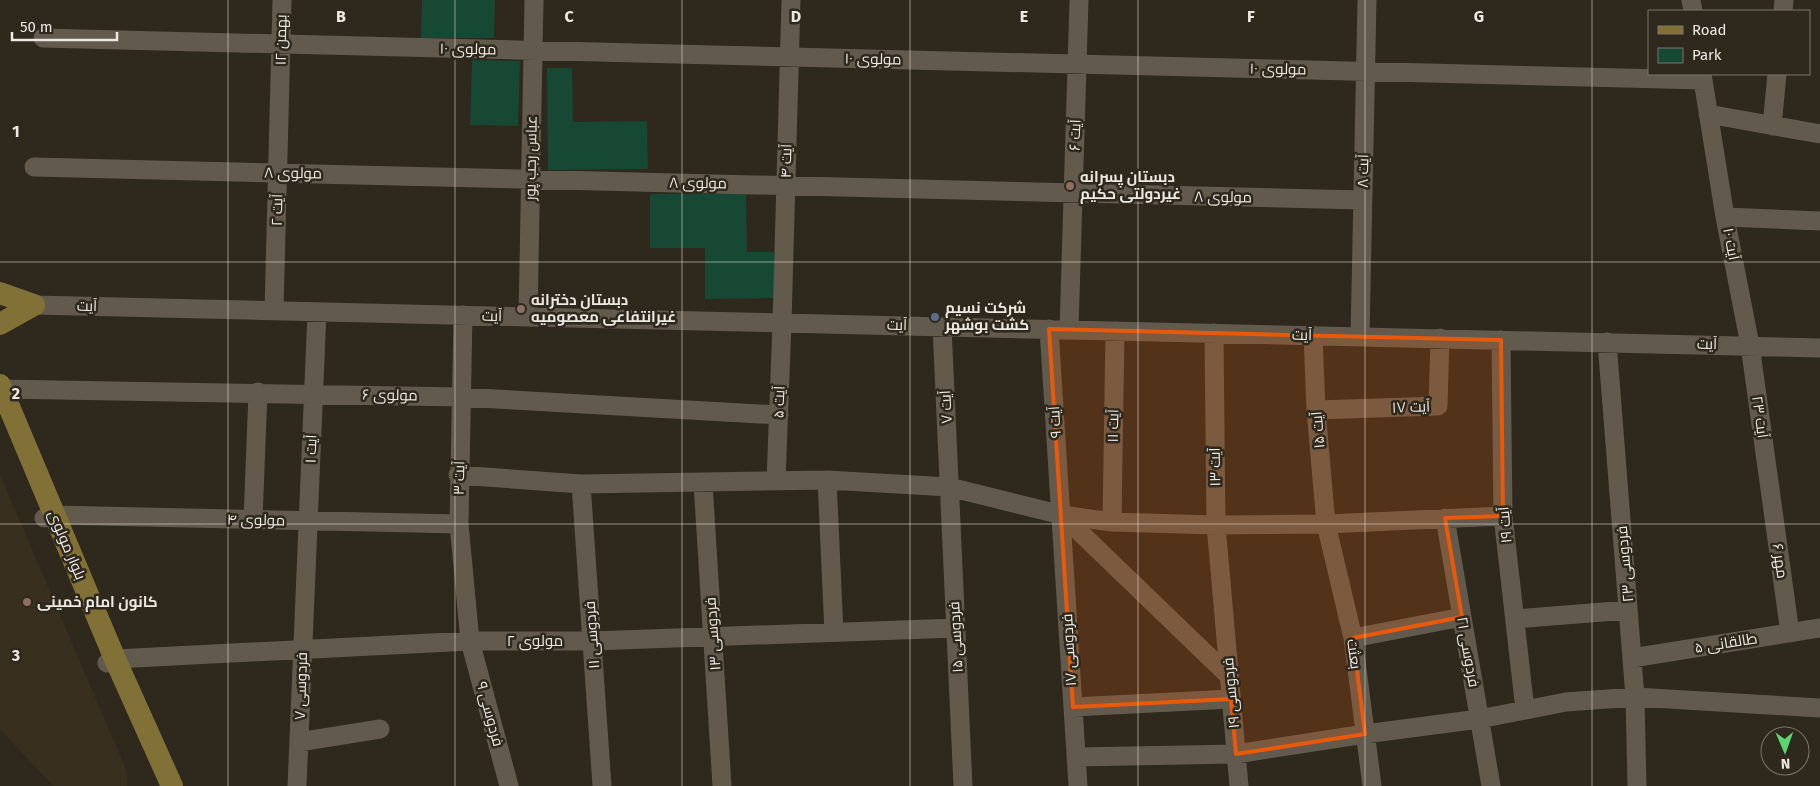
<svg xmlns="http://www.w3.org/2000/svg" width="1820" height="786" font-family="'Fira Sans',Cairo,sans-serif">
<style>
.built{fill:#392f1e}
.green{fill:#164833}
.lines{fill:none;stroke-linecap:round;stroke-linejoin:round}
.minor{stroke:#615a4d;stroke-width:19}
.major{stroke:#817137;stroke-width:22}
.marked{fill:#e8590c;fill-opacity:0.2;stroke:#e8590c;stroke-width:4;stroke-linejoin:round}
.grid{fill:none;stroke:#ede9e2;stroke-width:1;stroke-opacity:0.55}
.education-dot{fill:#8d6e63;stroke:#2e281d;stroke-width:2}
.service-dot{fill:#5c6f8a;stroke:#2e281d;stroke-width:2}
.labels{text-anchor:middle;stroke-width:5;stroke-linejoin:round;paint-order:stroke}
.street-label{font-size:15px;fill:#ede9e2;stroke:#2e281d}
.poi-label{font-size:15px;font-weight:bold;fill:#ede9e2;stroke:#2e281d;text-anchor:start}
.grid-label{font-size:16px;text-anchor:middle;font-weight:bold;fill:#ede9e2;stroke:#2e281d;stroke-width:5;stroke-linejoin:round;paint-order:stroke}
</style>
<rect width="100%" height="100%" fill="#2e281d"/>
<path class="built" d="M0,474L127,772V786H53L0,729Z"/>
<path class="green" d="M422,0H495L494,38H421Z
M472,60L520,61L518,126L470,125Z
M547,68H572L573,122L647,121L648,169L548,170Z
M746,193L747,252H774L775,298L705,299V248H650V194Z"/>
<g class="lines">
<path class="minor" d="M1691,0L1693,11
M1783,11L1784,0
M43,38L1703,80
M1702,74L1725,217L1750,345L1790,633
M1708,114L1820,134
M1772,126L1777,74
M34,167L1362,200
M1725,217L1820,221
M34,305L1820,348
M274,311L282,0
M463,315L459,524L470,641L509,786
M528,317L534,0
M942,327L963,786
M1049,329L1078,786
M1069,330L1079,0
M1214,333L1216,525L1239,786
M1313,335L1316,410L1326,524L1353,638L1372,786
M1360,337L1367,0
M1501,340L1503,516L1525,710
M1607,342L1635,697L1637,786
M0,389L461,397L779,415
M1316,410L1438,406L1440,338
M458,475L581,484L827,480L949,487L1062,515L1112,522L1216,525L1326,524L1503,516
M827,480L834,632
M776,481L782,323L791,0
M703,483L722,786
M581,484L602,786
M1062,515L1229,676
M44,518L54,515L459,524
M1445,518L1491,786
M253,520L258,392
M1112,522L1115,331
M1515,619L1628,610
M1353,638L1462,617
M1632,658L1820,628
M107,663L115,659L470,641H592L956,628
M1073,707L1231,699
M299,742L380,729
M1076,757L1236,754L1365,734L1479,719L1566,702L1635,697L1820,708
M297,786L317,312"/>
<path class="major" d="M0,293L34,305
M0,324L34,305
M0,385L115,659L172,786"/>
</g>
<path class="marked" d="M1049,329L1501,340L1503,516L1445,518L1462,617L1353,638L1365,734L1236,754L1231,699L1073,707Z"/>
<path class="grid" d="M228,0V786M455,0V786M682,0V786M910,0V786M1138,0V786M1365,0V786M1592,0V786M0,262H1820M0,524H1820"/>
<g class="education-dot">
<circle cx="1070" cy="186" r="5"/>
<circle cx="521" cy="309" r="5"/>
<circle cx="27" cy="602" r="5"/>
</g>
<circle class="service-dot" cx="935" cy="317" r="5"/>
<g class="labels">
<g class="street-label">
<text transform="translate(281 40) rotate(-89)" y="5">بهمن ۱۲</text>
<text transform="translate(468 49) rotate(1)" y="5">مولوی ۱۰</text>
<text transform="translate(873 59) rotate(1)" y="5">مولوی ۱۰</text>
<text transform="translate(1278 69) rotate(1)" y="5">مولوی ۱۰</text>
<text transform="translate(1075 135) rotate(-88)" y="5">آیت ۶</text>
<text transform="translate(531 158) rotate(-89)" y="5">عباس رجب پور</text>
<text transform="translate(786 161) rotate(-89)" y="5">آیت ۴</text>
<text transform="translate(1363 171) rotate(-89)" y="5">آیت ۸</text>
<text transform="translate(293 173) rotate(1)" y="5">مولوی ۸</text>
<text transform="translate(698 183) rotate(1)" y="5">مولوی ۸</text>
<text transform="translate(1223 197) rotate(1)" y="5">مولوی ۸</text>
<text transform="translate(277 210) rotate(-89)" y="5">آیت ۲</text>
<text transform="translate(1731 244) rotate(79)" y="5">آیت ۱۰</text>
<text transform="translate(87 306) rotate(1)" y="5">آیت</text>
<text transform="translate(492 316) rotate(1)" y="5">آیت</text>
<text transform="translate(897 325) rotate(1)" y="5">آیت</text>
<text transform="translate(1302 335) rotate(1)" y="5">آیت</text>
<text transform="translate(1707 344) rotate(1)" y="5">آیت</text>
<text transform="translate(390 395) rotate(1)" y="5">مولوی ۶</text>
<text transform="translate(779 402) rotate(-88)" y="5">آیت ۵</text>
<text transform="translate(946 407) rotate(-93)" y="5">آیت ۷</text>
<text transform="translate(1411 407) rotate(-2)" y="5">آیت ۱۷</text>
<text transform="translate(1760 417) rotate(82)" y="5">آیت ۲۳</text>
<text transform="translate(1055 422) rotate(-94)" y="5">آیت ۹</text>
<text transform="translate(1113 426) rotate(-89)" y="5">آیت ۱۱</text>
<text transform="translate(1318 430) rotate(-95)" y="5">آیت ۱۵</text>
<text transform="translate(311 449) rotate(-88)" y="5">آیت ۱</text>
<text transform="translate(1215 467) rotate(-91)" y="5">آیت ۱۳</text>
<text transform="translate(459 478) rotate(-89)" y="5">آیت ۳</text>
<text transform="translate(256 520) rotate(1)" y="5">مولوی ۴</text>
<text transform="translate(1505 525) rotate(-95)" y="5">آیت ۱۹</text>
<text transform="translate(67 545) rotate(67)" y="5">بلوار مولوی</text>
<text transform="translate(1780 561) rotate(82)" y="5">مهر ۶</text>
<text transform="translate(1625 564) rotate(-95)" y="5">فردوسی ۲۳</text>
<text transform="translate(713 634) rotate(-94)" y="5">فردوسی ۱۳</text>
<text transform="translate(592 635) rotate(-94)" y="5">فردوسی ۱۱</text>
<text transform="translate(956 637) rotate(-93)" y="5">فردوسی ۱۵</text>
<text x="535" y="646">مولوی ۲</text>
<text transform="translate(1726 643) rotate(-9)" y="5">طالقانی ۵</text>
<text transform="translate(1069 650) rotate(-93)" y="5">فردوسی ۱۷</text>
<text transform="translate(1468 652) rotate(80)" y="5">فردوسی ۲۱</text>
<text transform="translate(1354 654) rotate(82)" y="5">بعثت</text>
<text transform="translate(301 686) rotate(-88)" y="5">فردوسی ۷</text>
<text transform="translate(1231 693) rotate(-95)" y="5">فردوسی ۱۹</text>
<text transform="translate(490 714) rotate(75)" y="5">فردوسی ۹</text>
</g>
<g class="poi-label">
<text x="1080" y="182">دبستان پسرانه<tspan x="1080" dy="17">غیردولتی حکیم</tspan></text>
<text x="531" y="305">دبستان دخترانه<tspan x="531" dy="17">غیرانتفاعی معصومیه</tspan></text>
<text x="945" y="313">شرکت نسیم<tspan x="945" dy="17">کشت بوشهر</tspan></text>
<text x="37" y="607">کانون امام خمینی</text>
</g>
</g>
<g class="grid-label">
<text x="341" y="22">B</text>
<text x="569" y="22">C</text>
<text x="796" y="22">D</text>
<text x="1024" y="22">E</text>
<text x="1251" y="22">F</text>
<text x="1479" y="22">G</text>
<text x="16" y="137">1</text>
<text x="16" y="399">2</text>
<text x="16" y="661">3</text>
</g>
<rect x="1648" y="10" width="162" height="65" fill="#2e281d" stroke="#7a756c"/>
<rect x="1658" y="26" width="25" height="8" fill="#817137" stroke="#7a756c"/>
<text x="1692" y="35" font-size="15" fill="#ede9e2">Road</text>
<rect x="1658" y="48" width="25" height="15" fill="#164833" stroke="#7a756c"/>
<text x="1692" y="60" font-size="15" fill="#ede9e2">Park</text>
<g transform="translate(1785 751) rotate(178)"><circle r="24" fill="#2e281d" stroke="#7a756c"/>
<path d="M0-4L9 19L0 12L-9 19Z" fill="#5bd56e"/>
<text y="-8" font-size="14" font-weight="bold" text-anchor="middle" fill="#ede9e2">N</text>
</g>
<path d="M12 32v8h105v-8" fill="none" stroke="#ede9e2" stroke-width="2.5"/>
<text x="20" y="32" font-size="15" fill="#ede9e2" stroke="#2e281d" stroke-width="4" paint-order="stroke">50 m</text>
</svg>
